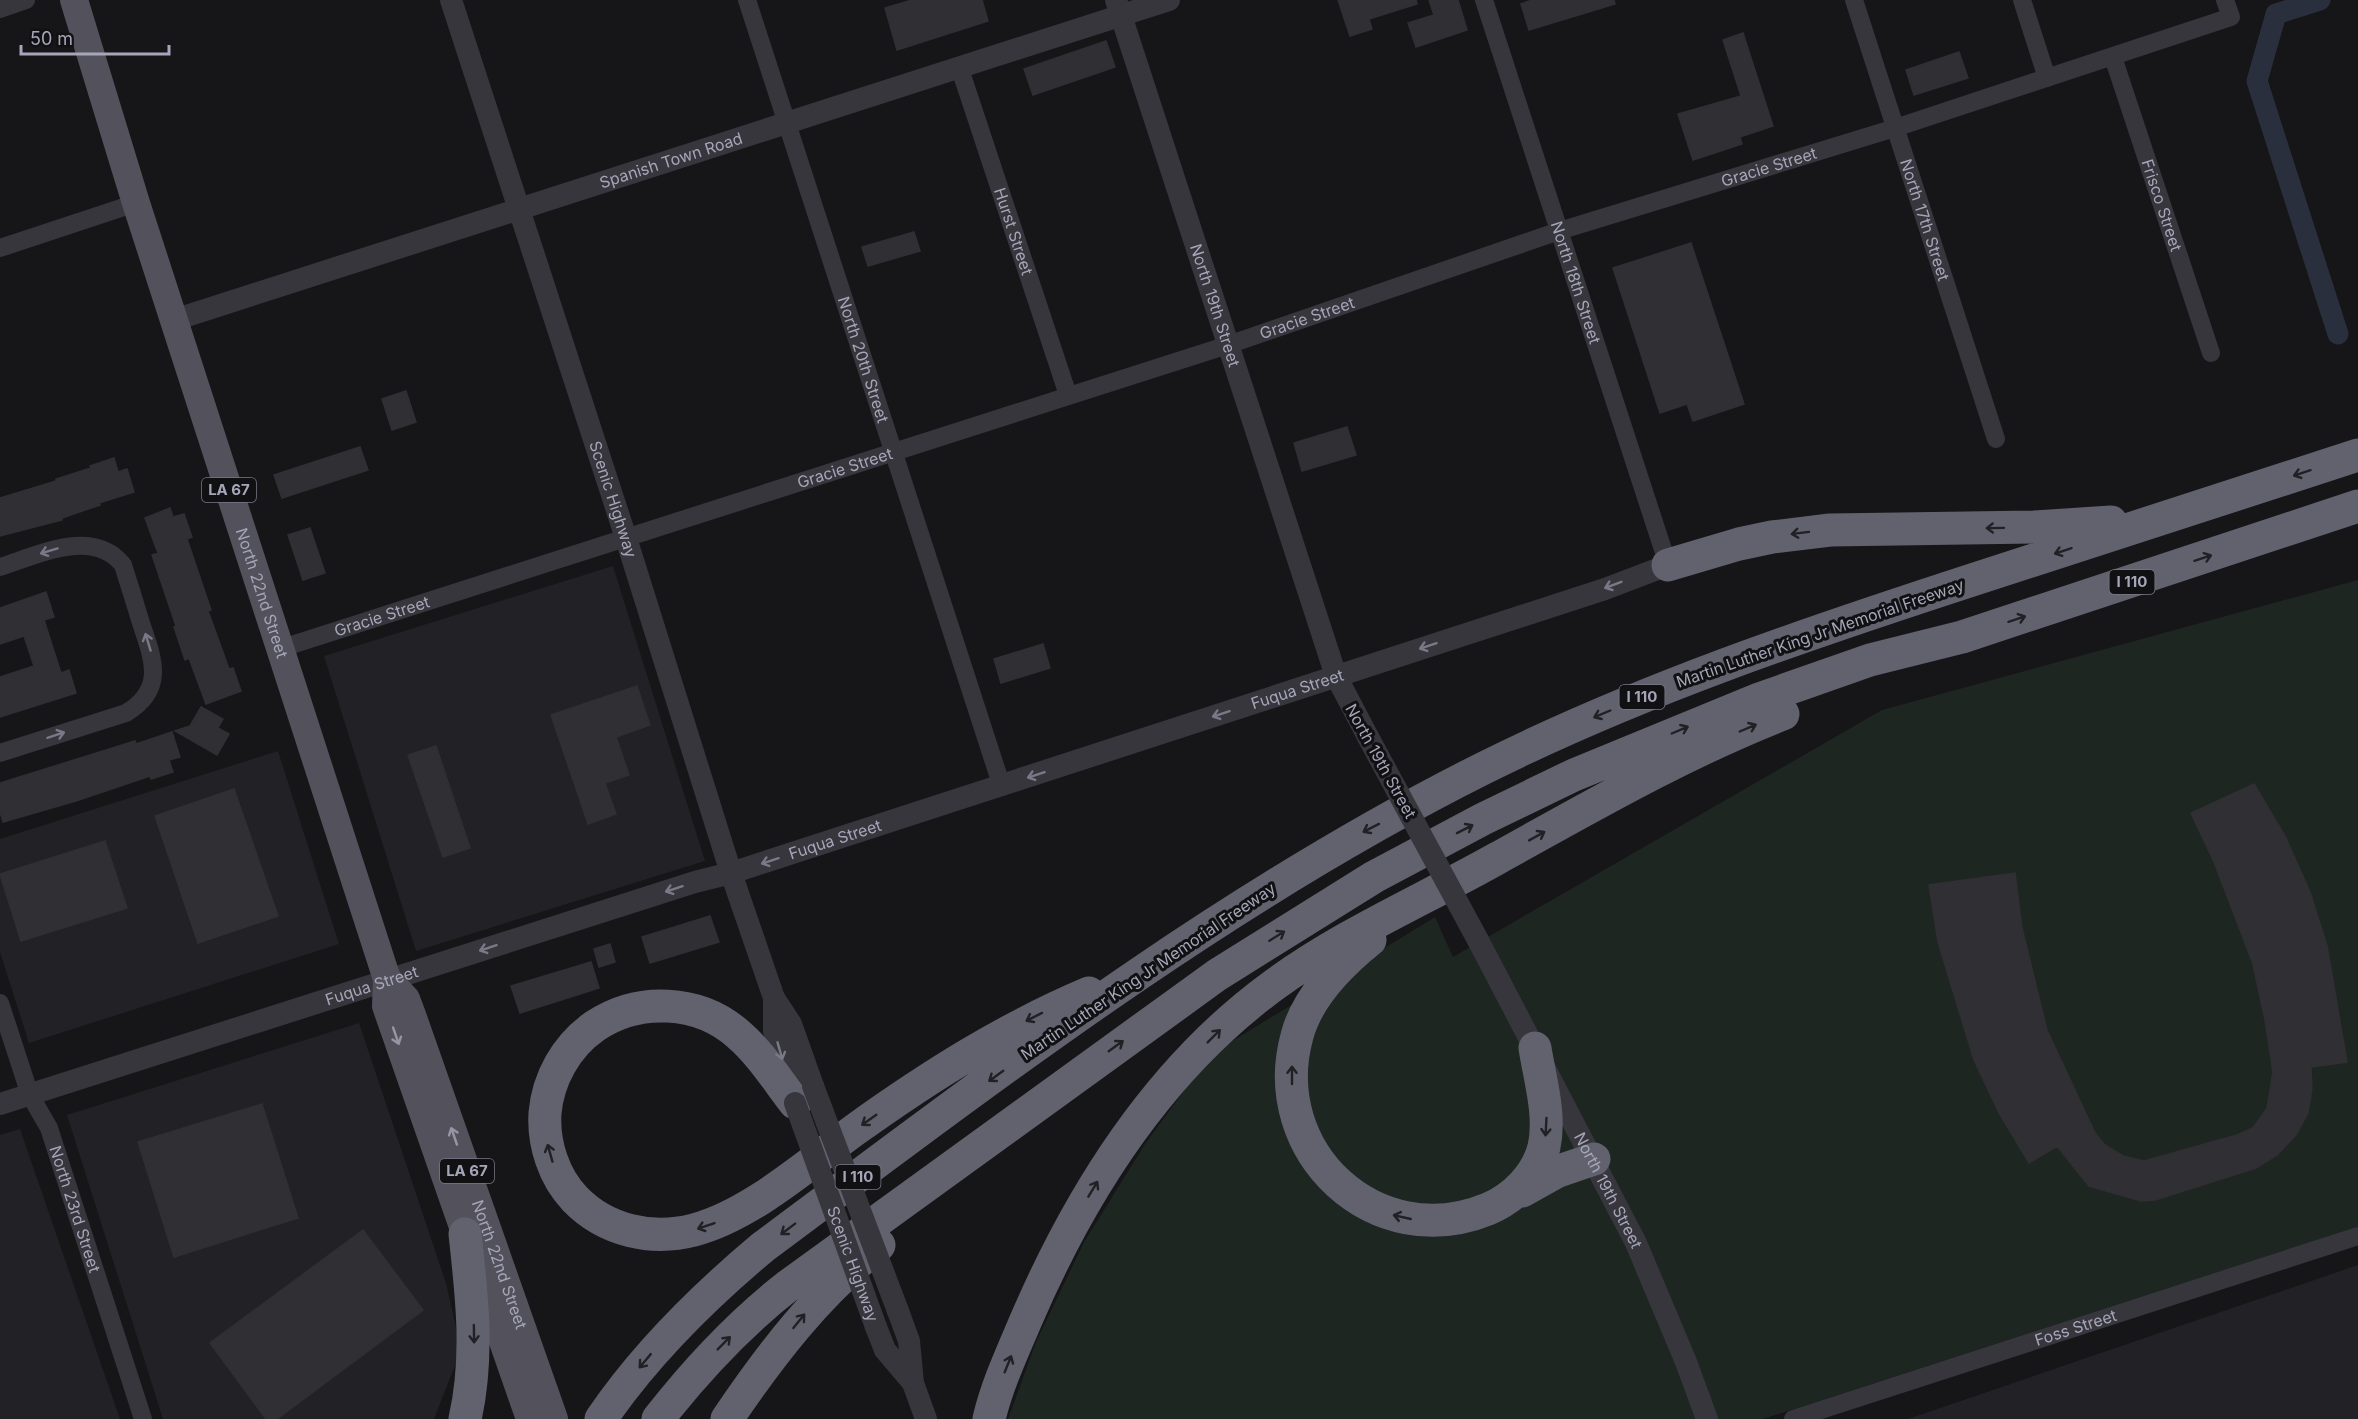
<svg xmlns="http://www.w3.org/2000/svg" width="2358" height="1419" font-family="Inter,sans-serif">
<style>
.built{fill:#222125}
.green{fill:#1d2621}
.lines{fill:none;stroke-linecap:round;stroke-linejoin:round}
.canal{stroke:#2a2f3d;stroke-width:21}
.building{fill:#303034;stroke:#312f34;stroke-width:1.5}
.minor{stroke:#37363d;stroke-width:18}
.tertiary{stroke:#37363d;stroke-width:22}
.primary{stroke:#53525c;stroke-width:28}
.motorway{stroke:#62626f;stroke-width:33}
.tertiary-bridge{stroke:#37363d;stroke-width:22}
.oneway{stroke:#212025}
.oneway2{stroke:#7a7987}
.oneway3{stroke:#9595a6}
.labels{text-anchor:middle;stroke-width:6;stroke-linejoin:round;paint-order:stroke}
.shield{fill:#111013;stroke:#797987;stroke-width:1.5}
.shield-label{font-size:15px;font-weight:bold;fill:#a6a6b9}
.street-label{font-size:16px;fill:#a6a6b9;stroke:#111013}
</style>
<rect width="100%" height="100%" fill="#161518"/>
<path class="built" d="M613,566L705,861L416,951L324,656Z
M278,751L339,944L29,1043L0,952V839Z
M359,1023L446,1283L461,1350L434,1419H163L67,1115Z
M20,1129L120,1419H0V1135Z
M2358,1265V1419H1908Z"/>
<path class="green" d="M2358,580V1227L1763,1419H1008L1036,1342L1084,1242L1145,1144L1211,1054L1435,917L1453,957L1882,710Z"/>
<g class="lines">
<path class="canal" d="M2320,0L2276,14L2257,81L2338,334"/>
</g>
<path class="building" d="M912,0H982L988,21L897,50L885,8Z
M1338,0H1416L1417,4L1369,19L1372,29L1350,36Z
M1429,0H1458L1467,30L1416,47L1408,23L1434,15Z
M1532,0H1614L1615,4L1529,30L1521,4Z
M1743,33L1773,126L1740,137L1742,144L1693,160L1678,114L1741,96L1723,40Z
M1106,41L1115,67L1033,95L1024,69Z
M1959,52L1968,78L1914,95L1906,70Z
M914,232L920,251L868,266L862,247Z
M1691,243L1744,404L1693,421L1687,404L1660,413L1613,268Z
M406,391L416,422L392,430L382,399Z
M1347,427L1356,455L1302,471L1294,443Z
M360,447L368,470L282,498L274,475Z
M114,458L118,472L127,469L134,492L99,503L100,505L62,518V520L0,536V498L56,481V479L91,468L90,466Z
M170,508L173,517L184,514L192,537L187,539L211,610L208,611L229,669L233,668L241,691L206,704L189,658L185,660L174,627L176,626L152,555L158,553L145,518Z
M310,528L325,573L303,580L288,535Z
M46,592L54,617L44,620L61,673L69,670L76,693L0,717V677L34,666L24,636L0,644V608Z
M1043,644L1050,668L1001,683L994,659Z
M637,686L650,725L616,737L629,775L605,783L616,814L588,824L551,715Z
M201,707L223,719L218,728L229,734L217,755L175,731L190,726Z
M172,732L180,757L169,760L173,772L151,779L150,776L76,801L3,822L0,812V783L135,741L136,744Z
M436,746L470,848L443,857L408,755Z
M2254,784L2285,836L2310,892L2327,946L2347,1062L2311,1067L2312,1088L2308,1113L2296,1135L2277,1155L2256,1168L2155,1200L2141,1201L2089,1186L2057,1146L2029,1163L1999,1113L1974,1060L1938,942L1929,885L2015,873L2022,928L2047,1030L2095,1133L2105,1145L2123,1156L2144,1161L2237,1135L2253,1128L2267,1108L2273,1072L2265,1020L2253,964L2214,862L2191,813Z
M234,789L278,916L198,943L155,816Z
M105,841L127,908L21,941L0,874Z
M710,916L719,942L650,963L642,937Z
M610,944L615,962L599,967L594,949Z
M591,962L599,988L520,1013L511,986Z
M262,1104L298,1218L174,1257L138,1142Z
M363,1230L423,1310L277,1419H266L210,1343Z"/>
<g class="lines">
<g class="minor">
<path id="s1" d="M747,0L1002,787"/>
<path id="s2" d="M1484,0L1668,565"/>
<path id="s3" d="M1854,0L1996,439"/>
<path d="M2022,0L2047,78"/>
<path d="M0,9L26,0"/>
<path id="s4" d="M2113,57L2211,353"/>
<path id="s5" d="M959,66L1068,395"/>
<path d="M0,248L136,203"/>
<path d="M0,567C38,555 93,527 123,565C129,584 135,603 141,623C153,659 166,689 126,713L0,753"/>
<path id="s6" d="M279,649L1228,345L1559,231L1895,128L2231,17L2225,0"/>
<path id="s7" d="M0,1003L30,1095L49,1128L143,1419"/>
<path id="s8" d="M1793,1419L2358,1236"/>
</g>
<g class="tertiary">
<path id="s9" d="M451,0L626,538L731,873L774,998L791,1024L813,1086"/>
<path id="s10" d="M1116,0L1336,676L1368,737"/>
<path id="s11" d="M174,320L1169,0"/>
<path id="s12" d="M1479,942L1636,1243L1686,1362L1707,1419"/>
<path d="M774,998V1031L790,1087"/>
<path id="s13" d="M0,1104L695,882L731,873L1605,589L1668,565"/>
<path d="M898,1311L909,1341L913,1383L926,1419"/>
<path d="M876,1327L885,1350L913,1383"/>
</g>
<g class="primary">
<path id="s14" d="M74,0L136,203L387,979L386,1006L530,1419"/>
<path id="s15" d="M387,979L406,999L412,1015L554,1419"/>
</g>
<path class="motorway" d="M1668,565L1739,544L1772,537L1830,530L2035,527L2111,522
M1370,940C1339,965 1307,997 1297,1036C1265,1152 1376,1255 1488,1209C1514,1198 1537,1175 1544,1147C1551,1115 1540,1080 1535,1048
M795,1103C777,1080 761,1054 739,1035C699,999 638,997 595,1026C566,1046 548,1079 545,1113C543,1144 554,1177 575,1199C606,1231 652,1241 694,1230C751,1215 809,1163 856,1129C930,1076 1006,1028 1089,993
M1522,1191L1556,1172L1594,1159
M465,1419C479,1357 472,1297 465,1234
M601,1419C646,1353 702,1298 763,1247C994,1075 1224,898 1484,768C1640,690 1806,634 1972,580C2100,538 2229,497 2358,455
M658,1419C697,1369 739,1324 789,1285L1217,975L1374,877L1483,819L1574,775L1759,699L1870,660L1962,637L2358,506
M727,1419C771,1354 817,1294 879,1245
M989,1419C997,1385 1012,1353 1026,1320C1081,1192 1160,1068 1274,985C1344,934 1421,901 1496,859C1590,807 1683,753 1783,714"/>
<g class="tertiary-bridge">
<path d="M1368,737L1479,942"/>
<path d="M813,1086L898,1311"/>
<path id="s16" d="M795,1103L876,1327"/>
</g>
</g>
<defs><path id="oneway-shaft" d="M-6 0H5M1.5-3L5.5 0L1.5 3" fill="none" stroke-width="1.6" stroke-linecap="round" stroke-linejoin="round" transform="scale(1.5)"/></defs>
<g class="oneway">
<use href="#oneway-shaft" transform="translate(2302 473) rotate(162)"/>
<use href="#oneway-shaft" transform="translate(1995 528) rotate(179)"/>
<use href="#oneway-shaft" transform="translate(1800 533) rotate(173)"/>
<use href="#oneway-shaft" transform="translate(2063 551) rotate(162)"/>
<use href="#oneway-shaft" transform="translate(2203 558) rotate(-18)"/>
<use href="#oneway-shaft" transform="translate(2017 619) rotate(-18)"/>
<use href="#oneway-shaft" transform="translate(1602 714) rotate(157)"/>
<use href="#oneway-shaft" transform="translate(1748 728) rotate(-23)"/>
<use href="#oneway-shaft" transform="translate(1680 730) rotate(-23)"/>
<use href="#oneway-shaft" transform="translate(1371 828) rotate(153)"/>
<use href="#oneway-shaft" transform="translate(1465 829) rotate(-27)"/>
<use href="#oneway-shaft" transform="translate(1537 836) rotate(-29)"/>
<use href="#oneway-shaft" transform="translate(1277 936) rotate(-32)"/>
<use href="#oneway-shaft" transform="translate(1034 1017) rotate(153)"/>
<use href="#oneway-shaft" transform="translate(1214 1036) rotate(-45)"/>
<use href="#oneway-shaft" transform="translate(1116 1046) rotate(-36)"/>
<use href="#oneway-shaft" transform="translate(1292 1075) rotate(-90)"/>
<use href="#oneway-shaft" transform="translate(996 1076) rotate(144)"/>
<use href="#oneway-shaft" transform="translate(869 1120) rotate(145)"/>
<use href="#oneway-shaft" transform="translate(1546 1127) rotate(93)"/>
<use href="#oneway-shaft" transform="translate(550 1153) rotate(-106)"/>
<use href="#oneway-shaft" transform="translate(1093 1189) rotate(-59)"/>
<use href="#oneway-shaft" transform="translate(1402 1217) rotate(-167)"/>
<use href="#oneway-shaft" transform="translate(706 1226) rotate(161)"/>
<use href="#oneway-shaft" transform="translate(788 1229) rotate(143)"/>
<use href="#oneway-shaft" transform="translate(799 1321) rotate(-51)"/>
<use href="#oneway-shaft" transform="translate(474 1334) rotate(89)"/>
<use href="#oneway-shaft" transform="translate(724 1343) rotate(-45)"/>
<use href="#oneway-shaft" transform="translate(645 1361) rotate(130)"/>
<use href="#oneway-shaft" transform="translate(1008 1364) rotate(-68)"/>
</g>
<g class="oneway2">
<use href="#oneway-shaft" transform="translate(49 551) rotate(163)"/>
<use href="#oneway-shaft" transform="translate(1613 585) rotate(159)"/>
<use href="#oneway-shaft" transform="translate(148 642) rotate(-107)"/>
<use href="#oneway-shaft" transform="translate(1428 646) rotate(162)"/>
<use href="#oneway-shaft" transform="translate(1221 714) rotate(162)"/>
<use href="#oneway-shaft" transform="translate(56 735) rotate(-18)"/>
<use href="#oneway-shaft" transform="translate(1036 775) rotate(162)"/>
<use href="#oneway-shaft" transform="translate(770 861) rotate(162)"/>
<use href="#oneway-shaft" transform="translate(674 889) rotate(162)"/>
<use href="#oneway-shaft" transform="translate(488 948) rotate(162)"/>
<use href="#oneway-shaft" transform="translate(780 1051) rotate(74)"/>
</g>
<g class="oneway3">
<use href="#oneway-shaft" transform="translate(396 1036) rotate(71)"/>
<use href="#oneway-shaft" transform="translate(454 1136) rotate(-109)"/>
</g>
<g class="labels">
<g class="shield">
<rect x="202" y="478" width="54" height="24" rx="4.5"/>
<rect x="2109.5" y="570" width="45" height="24" rx="4.5"/>
<rect x="1619.5" y="685" width="45" height="24" rx="4.5"/>
<rect x="440" y="1159" width="54" height="24" rx="4.5"/>
<rect x="835.5" y="1165" width="45" height="24" rx="4.5"/>
</g>
<g class="shield-label">
<text x="229" y="495">LA 67</text>
<text x="2132" y="587">I 110</text>
<text x="1642" y="702">I 110</text>
<text x="467" y="1176">LA 67</text>
<text x="858" y="1182">I 110</text>
</g>
<g class="street-label">
<text dy="6" stroke="none"><textPath href="#s11" startOffset="522">Spanish Town Road</textPath></text>
<text dy="6" stroke="none"><textPath href="#s6" startOffset="1566">Gracie Street</textPath></text>
<text dy="6" stroke="none"><textPath href="#s4" startOffset="156">Frisco Street</textPath></text>
<text dy="6" stroke="none"><textPath href="#s3" startOffset="231">North 17th Street</textPath></text>
<text dy="6" stroke="none"><textPath href="#s5" startOffset="174">Hurst Street</textPath></text>
<text dy="6" stroke="none"><textPath href="#s2" startOffset="297">North 18th Street</textPath></text>
<text dy="6" stroke="none"><textPath href="#s10" startOffset="321">North 19th Street</textPath></text>
<text dy="6" stroke="none"><textPath href="#s6" startOffset="1080">Gracie Street</textPath></text>
<text dy="6" stroke="none"><textPath href="#s1" startOffset="378">North 20th Street</textPath></text>
<text dy="6" stroke="none"><textPath href="#s6" startOffset="594">Gracie Street</textPath></text>
<text dy="6" stroke="none"><textPath href="#s9" startOffset="525">Scenic Highway</textPath></text>
<text dy="6" stroke="none"><textPath href="#s14" startOffset="622">North 22nd Street</textPath></text>
<text dy="6" stroke="none"><textPath href="#s6" startOffset="108">Gracie Street</textPath></text>
<text transform="translate(1820 633) rotate(-19)" y="6">Martin Luther King Jr Memorial Freeway</text>
<text dy="6" stroke="none"><textPath href="#s13" startOffset="1362">Fuqua Street</textPath></text>
<text transform="translate(1381 761) rotate(61)" y="6">North 19th Street</text>
<text dy="6" stroke="none"><textPath href="#s13" startOffset="876">Fuqua Street</textPath></text>
<text transform="translate(1148 971) rotate(-34)" y="6">Martin Luther King Jr Memorial Freeway</text>
<text dy="6" stroke="none"><textPath href="#s13" startOffset="390">Fuqua Street</textPath></text>
<text dy="6" stroke="none"><textPath href="#s12" startOffset="280">North 19th Street</textPath></text>
<text dy="6" stroke="none"><textPath href="#s7" startOffset="220">North 23rd Street</textPath></text>
<text dy="6" stroke="none"><textPath href="#s15" startOffset="309">North 22nd Street</textPath></text>
<text dy="6" stroke="none"><textPath href="#s16" startOffset="171">Scenic Highway</textPath></text>
<text dy="6" stroke="none"><textPath href="#s8" startOffset="297">Foss Street</textPath></text>
</g>
</g>
<path d="M21 45v9h148v-9" fill="none" stroke="#a6a6b9" stroke-width="3"/>
<text x="30" y="45" font-size="18" fill="#a6a6b9" stroke="#111013" stroke-width="4.5" paint-order="stroke">50 m</text>
</svg>
